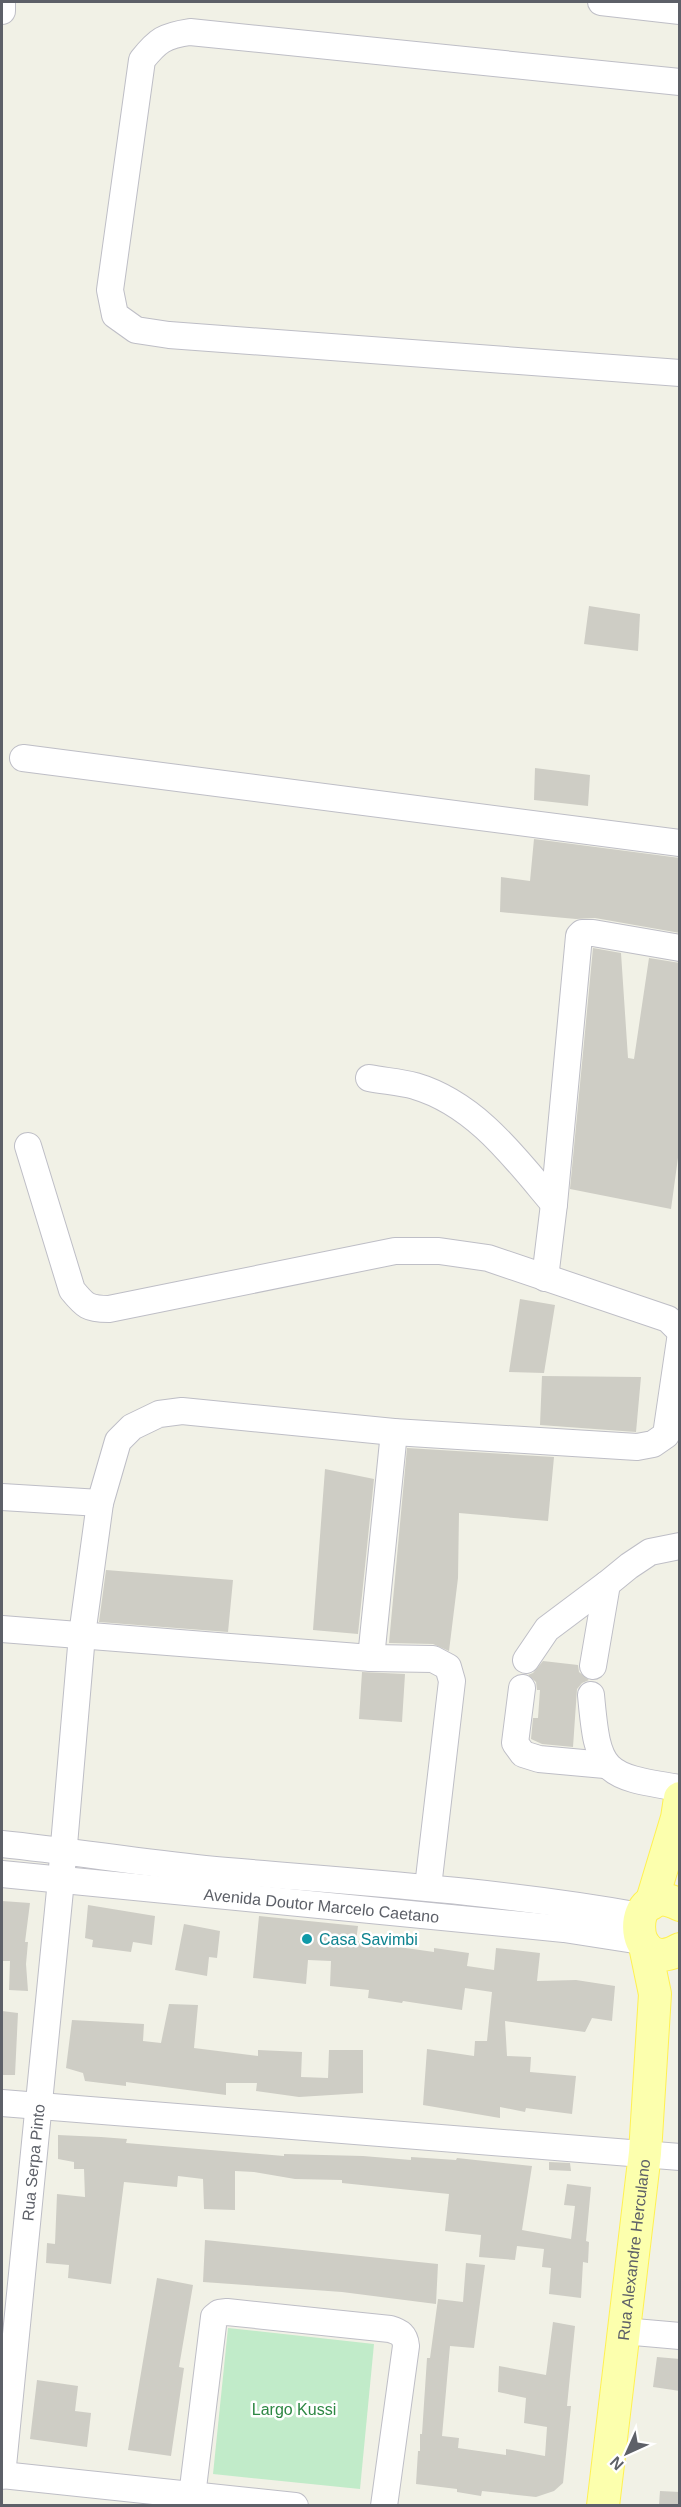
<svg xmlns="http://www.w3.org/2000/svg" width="681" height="2507" font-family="Arial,sans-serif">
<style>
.green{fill:#c1ebc9}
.building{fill:#cecdc5}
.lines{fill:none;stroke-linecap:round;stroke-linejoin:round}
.minor-casing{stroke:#bebec6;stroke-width:28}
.major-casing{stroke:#fff151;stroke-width:34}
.minor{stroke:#fff;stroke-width:26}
.major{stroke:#fcffad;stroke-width:32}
.culture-dot{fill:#0f9aa8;stroke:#fff;stroke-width:2}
.labels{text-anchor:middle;stroke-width:5;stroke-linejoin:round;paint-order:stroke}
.street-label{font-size:16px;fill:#5d6068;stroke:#fff}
.culture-label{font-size:16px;fill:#0d838f;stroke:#fff;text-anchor:start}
.park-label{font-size:16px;fill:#2d8743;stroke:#fff}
</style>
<rect width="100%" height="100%" fill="#f1f1e6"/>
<path class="green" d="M228,2328L374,2344L360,2489L213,2474Z"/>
<path class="building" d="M589,606L640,614L638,651L584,644Z
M535,768L590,775L588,806L534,800Z
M534,839L680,858V933L595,918L576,919L500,912L501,877L530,881Z
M593,948L621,953L628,1058L634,1059L649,958L680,963V1143L671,1209L570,1189Z
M520,1299L555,1305L544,1373L509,1372Z
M542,1376L641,1377L636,1432L540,1425Z
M407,1448L554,1457L548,1521L459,1513L458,1578L449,1651L433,1644L389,1643Z
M325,1469L374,1479L358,1634L313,1630Z
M106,1570L233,1580L228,1632L99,1622Z
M543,1661L578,1665L579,1672L589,1680L582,1683L577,1689L573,1747L542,1744L531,1739L533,1718H538L540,1690H537L536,1682L528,1675L533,1673Z
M362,1672L405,1674L402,1722L359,1719Z
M2,1901L30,1903L25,1942H28L26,1964L28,1991L9,1990L10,1961H2Z
M88,1905L155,1916L152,1945L133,1942L131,1952L92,1947L93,1940L85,1938Z
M259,1916L358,1926L356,1941L434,1952V1948L469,1953L467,1966L494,1970L496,1948L540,1953L537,1981L576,1980L615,1986L612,2021L592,2018L585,2032L505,2021L507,2056L531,2057L530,2072L576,2076L572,2114L526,2108L525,2112L500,2107V2118L423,2105L427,2049L474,2056L475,2041H487L492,1992L465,1988L462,2010L403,2001L402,2003L368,1998L369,1990L330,1986L331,1961L308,1960L306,1984L253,1978Z
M184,1924L220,1931L217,1958L209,1957L207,1976L175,1970Z
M169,2004L198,2005L194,2048L258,2056V2050L302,2052L301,2077L328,2078L329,2050H363V2093L299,2097L256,2091L257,2083H226V2095L126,2082V2086L85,2081L83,2073L66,2068L72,2020L144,2024L143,2041L161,2043Z
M2,2011L18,2013L15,2075H2Z
M58,2135L101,2137L127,2139L126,2143L284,2156V2154L363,2156L411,2160V2157L456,2160L457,2158L532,2166L522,2230L571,2239L575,2206L564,2205L567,2184L591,2187L586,2241L589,2242L588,2263L583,2262L581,2298L549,2294L551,2268L542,2267L544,2249L517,2246L515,2260L479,2257L481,2235L445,2231L449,2194L342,2183V2180L295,2179L254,2172L235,2171V2210L204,2209L203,2179L178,2176L177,2187L124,2182L111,2284L68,2278L69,2265L46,2263L47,2243L55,2244L57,2194L85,2197L84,2169H74V2162L58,2159Z
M549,2162L570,2163L571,2171L549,2170Z
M205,2240L438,2264L436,2304L342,2292L203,2282Z
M466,2263L485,2265L474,2348L450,2346L442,2436L459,2438L458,2448L506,2455V2449L545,2456L547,2427L524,2423L526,2398L498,2392L499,2366L546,2375L553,2322L575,2326L567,2406H571L563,2483L554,2491L536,2497L482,2491L481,2496L457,2492V2489L416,2484L418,2451H420V2434H422L427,2358H430L438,2299L463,2302Z
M157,2278L193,2285L179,2367L184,2368L171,2456L128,2450Z
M657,2357L680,2359V2391L653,2387Z
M37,2380L78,2386L75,2411L91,2413L87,2447L30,2439Z
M660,2491L680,2492V2505H659Z"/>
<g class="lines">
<g class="minor-casing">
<g id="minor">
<path d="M601,2L680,11"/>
<path d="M2,11V2"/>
<path d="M680,82L190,32C164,36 158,40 142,60L110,290L115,315L136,330L169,335L680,373"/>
<path d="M23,758L680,843"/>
<path d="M369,1078C384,1081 400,1082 415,1086C476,1104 515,1158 554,1204"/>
<path d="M28,1146L72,1290C85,1306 88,1309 109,1309L395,1251H439L488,1258L668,1319L680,1331"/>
<path d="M545,1278L554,1204L579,936L582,933H593L680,948"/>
<path d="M2,1497L100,1503"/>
<path d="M2,1629L371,1658L433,1659L448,1667L452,1681L428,1887"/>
<path d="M371,1658L394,1432"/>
<path d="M526,1660L547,1629L607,1584"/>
<path d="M593,1666L607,1584L629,1566L650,1552L680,1546"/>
<path d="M522,1688L515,1743L523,1754L539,1759L605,1765"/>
<path d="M591,1695C598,1773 602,1776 680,1788"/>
<path d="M2,1844C70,1851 137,1862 205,1869C351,1882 496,1890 640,1916"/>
<path id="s1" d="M2,1874L564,1929L641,1941"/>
<path d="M2,2103L680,2157"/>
<path d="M623,2331L680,2336"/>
<path d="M2,2475L295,2506"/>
<path id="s2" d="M2,2476L61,1880L82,1635L100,1503L118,1441L132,1427L159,1414L182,1411L394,1432L637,1447L653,1444L666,1435L680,1340"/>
<path d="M192,2496L214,2317L219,2313L227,2312L390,2329C400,2332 405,2335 406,2346L384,2506"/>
</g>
</g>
<g class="major-casing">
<g id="major">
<path d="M651,1904L677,1818L680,1798"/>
<path d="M680,1905C624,1875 627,1980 680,1949"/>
<path id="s3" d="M603,2506L645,2153L655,1994L645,1946"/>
</g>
</g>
<use href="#minor" class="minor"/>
<use href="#major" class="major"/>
</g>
<circle class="culture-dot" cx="307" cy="1939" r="6"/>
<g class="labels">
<g class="street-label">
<text dy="6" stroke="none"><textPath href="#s1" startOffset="321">Avenida Doutor Marcelo Caetano</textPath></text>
<text dy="6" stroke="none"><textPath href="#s2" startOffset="315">Rua Serpa Pinto</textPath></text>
<text dy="6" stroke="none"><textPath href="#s3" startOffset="258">Rua Alexandre Herculano</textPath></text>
</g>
<g class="culture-label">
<text x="319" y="1945">Casa Savimbi</text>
</g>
<g class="park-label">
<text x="294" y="2415">Largo Kussi</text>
</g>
</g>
<rect width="681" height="2507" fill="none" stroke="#5d6068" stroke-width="6"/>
<g transform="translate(627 2453) rotate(225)" stroke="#ffffff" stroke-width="4.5" paint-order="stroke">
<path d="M0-4.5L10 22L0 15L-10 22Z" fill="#5d6068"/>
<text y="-9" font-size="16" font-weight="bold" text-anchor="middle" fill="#5d6068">N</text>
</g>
</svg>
